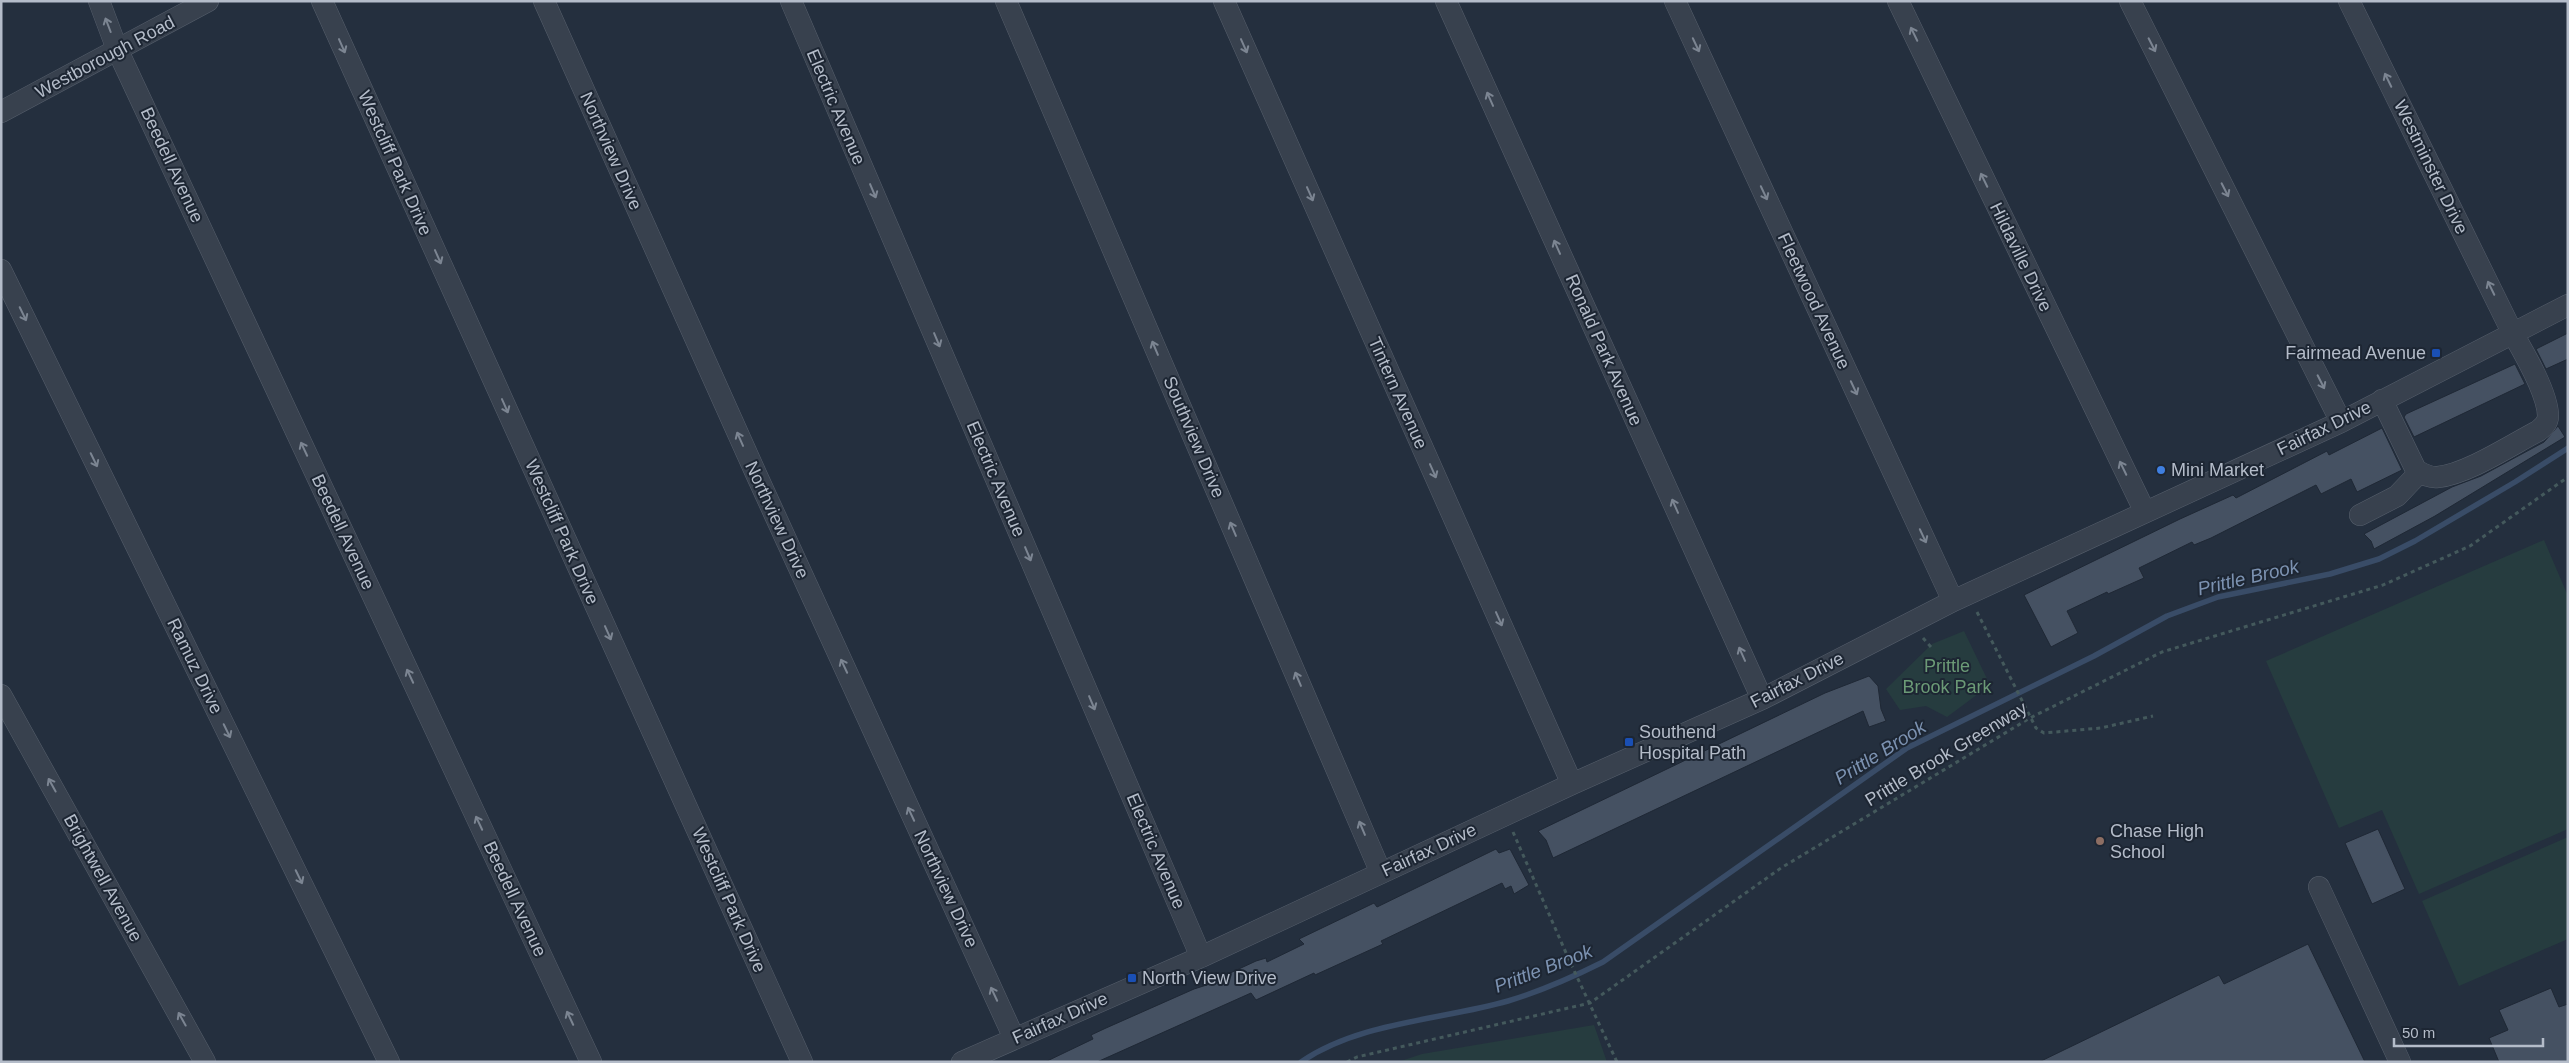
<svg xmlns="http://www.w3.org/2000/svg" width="2569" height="1063" font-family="Arial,sans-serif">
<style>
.green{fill:#263c3f}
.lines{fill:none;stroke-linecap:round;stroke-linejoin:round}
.stream{stroke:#394c67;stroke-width:5.5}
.building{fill:#455162;stroke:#1f2835}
.minor-casing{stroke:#565f6c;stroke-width:22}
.path{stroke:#44595c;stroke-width:3;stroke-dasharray:4 4;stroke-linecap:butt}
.minor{stroke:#38414e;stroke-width:21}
.oneway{stroke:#7c8592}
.transit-dot{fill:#1a4fb4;stroke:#1d2633;stroke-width:2}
.shop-dot{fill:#3f7fe0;stroke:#1d2633;stroke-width:2}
.education-dot{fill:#8d6e63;stroke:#1d2633;stroke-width:2}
.labels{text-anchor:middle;stroke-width:4;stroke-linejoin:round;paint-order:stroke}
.street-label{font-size:18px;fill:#b4bcc9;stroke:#1d2633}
.poi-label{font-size:18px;fill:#b4bcc9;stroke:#1d2633;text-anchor:start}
.park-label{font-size:18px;fill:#6b9a76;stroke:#1d2633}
.water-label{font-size:19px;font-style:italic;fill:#7c92b1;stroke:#1d2633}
</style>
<rect width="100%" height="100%" fill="#242f3e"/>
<path class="green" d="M2544,540L2568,596V829L2419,894L2382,810L2339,828L2266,661Z
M1964,631L1990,685L1947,717L1926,706L1900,710L1886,689L1932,644Z
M2568,837V939L2459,986L2422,901Z
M1594,1025L1607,1062H1398L1422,1054Z"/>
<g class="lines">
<path class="stream" d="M1301,1062C1359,1022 1441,1020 1508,1001C1541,991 1573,977 1603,962L1907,748L2094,656L2167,616L2218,597L2330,574L2379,559L2415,541L2515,482L2568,448"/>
</g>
<path class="building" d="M2568,333V359L2546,369L2536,349Z
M2515,364L2525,384L2414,437L2404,417L2406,414Z
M2558,426L2565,437L2435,516L2374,549L2371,541L2364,534L2452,487L2481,476L2544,442Z
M2382,428L2402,470L2357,492L2351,479L2321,494L2316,485L2211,538L2194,545L2192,542L2139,568L2144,578L2108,594L2107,592L2067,611L2078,633L2051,647L2024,595L2180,519L2233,495L2236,498L2327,451L2329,455Z
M1869,676L1878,686L1881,709L1886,721L1869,727L1863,711L1553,858L1546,840L1538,831L1825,693Z
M2378,829L2405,889L2372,904L2345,843Z
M1496,849L1499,853L1510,849L1529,885L1514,894L1511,886L1505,889L1502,883L1381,941L1383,944L1315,975L1314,973L1256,1000L1251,993L1097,1062H1045L1093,1039L1091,1035L1106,1028L1194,989L1216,982L1215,980L1256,961L1266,958L1267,962L1304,944L1299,939L1374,903L1377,907Z
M2308,944L2365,1062H2039L2219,975L2224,984Z
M2551,988L2559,1007L2568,1004V1062H2499L2489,1038L2508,1030L2499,1010Z"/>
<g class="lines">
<g class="minor-casing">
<path id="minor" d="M99,1L117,49L591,1062
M322,1L802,1062
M544,1L757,476L1014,1038
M791,1L1201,957
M1006,1L1381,873
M1224,1L1572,784
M1446,1L1762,699
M1675,1L1953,601
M1898,1L2145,512
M2130,1L2341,422
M2349,1L2512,332C2523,351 2548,393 2548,416C2548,423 2543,427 2538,431C2511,445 2467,474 2438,477C2429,478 2423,474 2416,470
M1,112L208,1
M1,270L389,1062
M2360,515L2397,496L2416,476V470L2382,400
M1,695L205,1062
M2319,887L2400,1062
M962,1062L1201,957L1572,784L1762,699L1953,601L2341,422L2568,305"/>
</g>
<path class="path" d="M1977,612L2036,728L2044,733L2101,728L2153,716
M1923,638L1931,647
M1513,832L1570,962L1617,1062
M1347,1062L1357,1057L1590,1003L1781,868L2030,718L2162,652L2383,585L2470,546L2568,477"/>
<use href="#minor" class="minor"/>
</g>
<defs><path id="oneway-shaft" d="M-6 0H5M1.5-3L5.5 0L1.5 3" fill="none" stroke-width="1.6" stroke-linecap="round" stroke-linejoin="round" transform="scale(1.25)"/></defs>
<g class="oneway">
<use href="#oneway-shaft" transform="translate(108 25) rotate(-111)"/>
<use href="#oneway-shaft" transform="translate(1914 34) rotate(-116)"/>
<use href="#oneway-shaft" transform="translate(1696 45) rotate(65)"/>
<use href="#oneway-shaft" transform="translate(2152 45) rotate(63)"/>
<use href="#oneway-shaft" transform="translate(342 46) rotate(66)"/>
<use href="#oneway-shaft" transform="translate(1244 46) rotate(66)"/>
<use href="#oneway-shaft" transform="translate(2388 80) rotate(-116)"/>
<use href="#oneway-shaft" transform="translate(1490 99) rotate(-114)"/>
<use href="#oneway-shaft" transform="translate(1984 180) rotate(-116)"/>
<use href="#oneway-shaft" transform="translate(2225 190) rotate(63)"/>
<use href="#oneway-shaft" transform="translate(873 191) rotate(67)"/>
<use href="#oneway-shaft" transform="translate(1764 193) rotate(65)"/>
<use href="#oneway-shaft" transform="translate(1310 194) rotate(66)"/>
<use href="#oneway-shaft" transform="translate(1557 247) rotate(-114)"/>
<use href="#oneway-shaft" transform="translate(438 257) rotate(66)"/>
<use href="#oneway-shaft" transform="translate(2491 288) rotate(-116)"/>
<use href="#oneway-shaft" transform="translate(23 314) rotate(64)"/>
<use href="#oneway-shaft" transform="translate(937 340) rotate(67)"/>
<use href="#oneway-shaft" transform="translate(1155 348) rotate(-113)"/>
<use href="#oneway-shaft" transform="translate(2321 382) rotate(63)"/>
<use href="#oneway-shaft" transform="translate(1854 388) rotate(65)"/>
<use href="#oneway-shaft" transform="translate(505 406) rotate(66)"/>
<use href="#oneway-shaft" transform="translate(740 439) rotate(-114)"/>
<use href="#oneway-shaft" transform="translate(304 449) rotate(-115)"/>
<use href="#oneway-shaft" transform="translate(94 460) rotate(64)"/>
<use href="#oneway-shaft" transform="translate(2123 468) rotate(-116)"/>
<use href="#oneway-shaft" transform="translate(1433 471) rotate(66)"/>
<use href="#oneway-shaft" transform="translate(1675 506) rotate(-114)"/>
<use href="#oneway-shaft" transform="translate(1233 529) rotate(-113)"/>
<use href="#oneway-shaft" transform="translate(1923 536) rotate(65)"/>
<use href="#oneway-shaft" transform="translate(1028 554) rotate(67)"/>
<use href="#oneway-shaft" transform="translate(1499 619) rotate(66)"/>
<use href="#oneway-shaft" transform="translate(608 633) rotate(66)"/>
<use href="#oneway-shaft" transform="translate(1742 654) rotate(-114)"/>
<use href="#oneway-shaft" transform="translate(844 666) rotate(-115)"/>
<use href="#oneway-shaft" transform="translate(410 676) rotate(-115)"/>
<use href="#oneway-shaft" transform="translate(1298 679) rotate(-113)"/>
<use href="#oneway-shaft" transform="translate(1092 703) rotate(67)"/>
<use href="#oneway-shaft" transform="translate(227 731) rotate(64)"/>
<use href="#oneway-shaft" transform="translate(52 785) rotate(-119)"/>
<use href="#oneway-shaft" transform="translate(911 814) rotate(-115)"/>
<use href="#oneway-shaft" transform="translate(479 823) rotate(-115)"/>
<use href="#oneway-shaft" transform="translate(1362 828) rotate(-113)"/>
<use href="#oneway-shaft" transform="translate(299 877) rotate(64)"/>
<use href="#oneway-shaft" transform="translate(994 994) rotate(-115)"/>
<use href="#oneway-shaft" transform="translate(570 1018) rotate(-115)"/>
<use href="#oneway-shaft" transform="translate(182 1019) rotate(-119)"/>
</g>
<g class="transit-dot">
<rect x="2431" y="348" width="10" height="10" rx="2.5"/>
<rect x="1624" y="737" width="10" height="10" rx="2.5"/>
<rect x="1127" y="973" width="10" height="10" rx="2.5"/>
</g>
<circle class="shop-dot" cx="2161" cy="470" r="5"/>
<circle class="education-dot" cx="2100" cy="841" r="5"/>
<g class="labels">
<g class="street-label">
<text transform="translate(105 57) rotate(-28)" y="6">Westborough Road</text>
<text transform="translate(836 107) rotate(67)" y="6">Electric Avenue</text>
<text transform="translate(611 151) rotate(66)" y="6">Northview Drive</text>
<text transform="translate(395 163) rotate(66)" y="6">Westcliff Park Drive</text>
<text transform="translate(172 165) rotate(65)" y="6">Beedell Avenue</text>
<text transform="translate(2431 167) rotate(64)" y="6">Westminster Drive</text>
<text transform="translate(2021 257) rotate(64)" y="6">Hildaville Drive</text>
<text transform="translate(1814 301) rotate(65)" y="6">Fleetwood Avenue</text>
<text transform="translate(1604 350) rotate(66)" y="6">Ronald Park Avenue</text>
<text transform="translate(1398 393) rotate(66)" y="6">Tintern Avenue</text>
<text transform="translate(2324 428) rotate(-26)" y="6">Fairfax Drive</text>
<text transform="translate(1194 437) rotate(67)" y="6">Southview Drive</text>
<text transform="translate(996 479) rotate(67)" y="6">Electric Avenue</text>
<text transform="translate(777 520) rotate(65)" y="6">Northview Drive</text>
<text transform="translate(343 532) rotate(65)" y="6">Beedell Avenue</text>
<text transform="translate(562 532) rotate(66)" y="6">Westcliff Park Drive</text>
<text transform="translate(195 666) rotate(64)" y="6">Ramuz Drive</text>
<text transform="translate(1797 680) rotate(-27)" y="6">Fairfax Drive</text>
<text transform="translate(1946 754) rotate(-31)" y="6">Prittle Brook Greenway</text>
<text transform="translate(1429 850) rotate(-25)" y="6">Fairfax Drive</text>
<text transform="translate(1156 851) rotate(67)" y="6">Electric Avenue</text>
<text transform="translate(103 878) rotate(61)" y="6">Brightwell Avenue</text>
<text transform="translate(946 889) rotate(65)" y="6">Northview Drive</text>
<text transform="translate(515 899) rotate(65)" y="6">Beedell Avenue</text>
<text transform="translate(729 900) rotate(66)" y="6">Westcliff Park Drive</text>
<text transform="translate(1060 1018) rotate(-24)" y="6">Fairfax Drive</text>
</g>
<g class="poi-label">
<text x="2426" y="359" text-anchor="end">Fairmead Avenue</text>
<text x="2171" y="476">Mini Market</text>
<text x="1639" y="738">Southend<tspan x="1639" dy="21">Hospital Path</tspan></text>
<text x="2110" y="837">Chase High<tspan x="2110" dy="21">School</tspan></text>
<text x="1142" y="984">North View Drive</text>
</g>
<g class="park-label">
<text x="1947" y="672">Prittle<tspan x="1947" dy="21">Brook Park</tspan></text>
</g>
<g class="water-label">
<text transform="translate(2248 577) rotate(-13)" y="7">Prittle Brook</text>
<text transform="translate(1880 752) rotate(-32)" y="7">Prittle Brook</text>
<text transform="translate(1543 968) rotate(-21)" y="7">Prittle Brook</text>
</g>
</g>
<rect width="2569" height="1063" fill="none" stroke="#b4bcc9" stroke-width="5"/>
<path d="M2394 1038v8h149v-8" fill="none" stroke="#b4bcc9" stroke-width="2.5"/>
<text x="2402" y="1038" font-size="15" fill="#b4bcc9" stroke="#1d2633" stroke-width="4" paint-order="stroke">50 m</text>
</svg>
